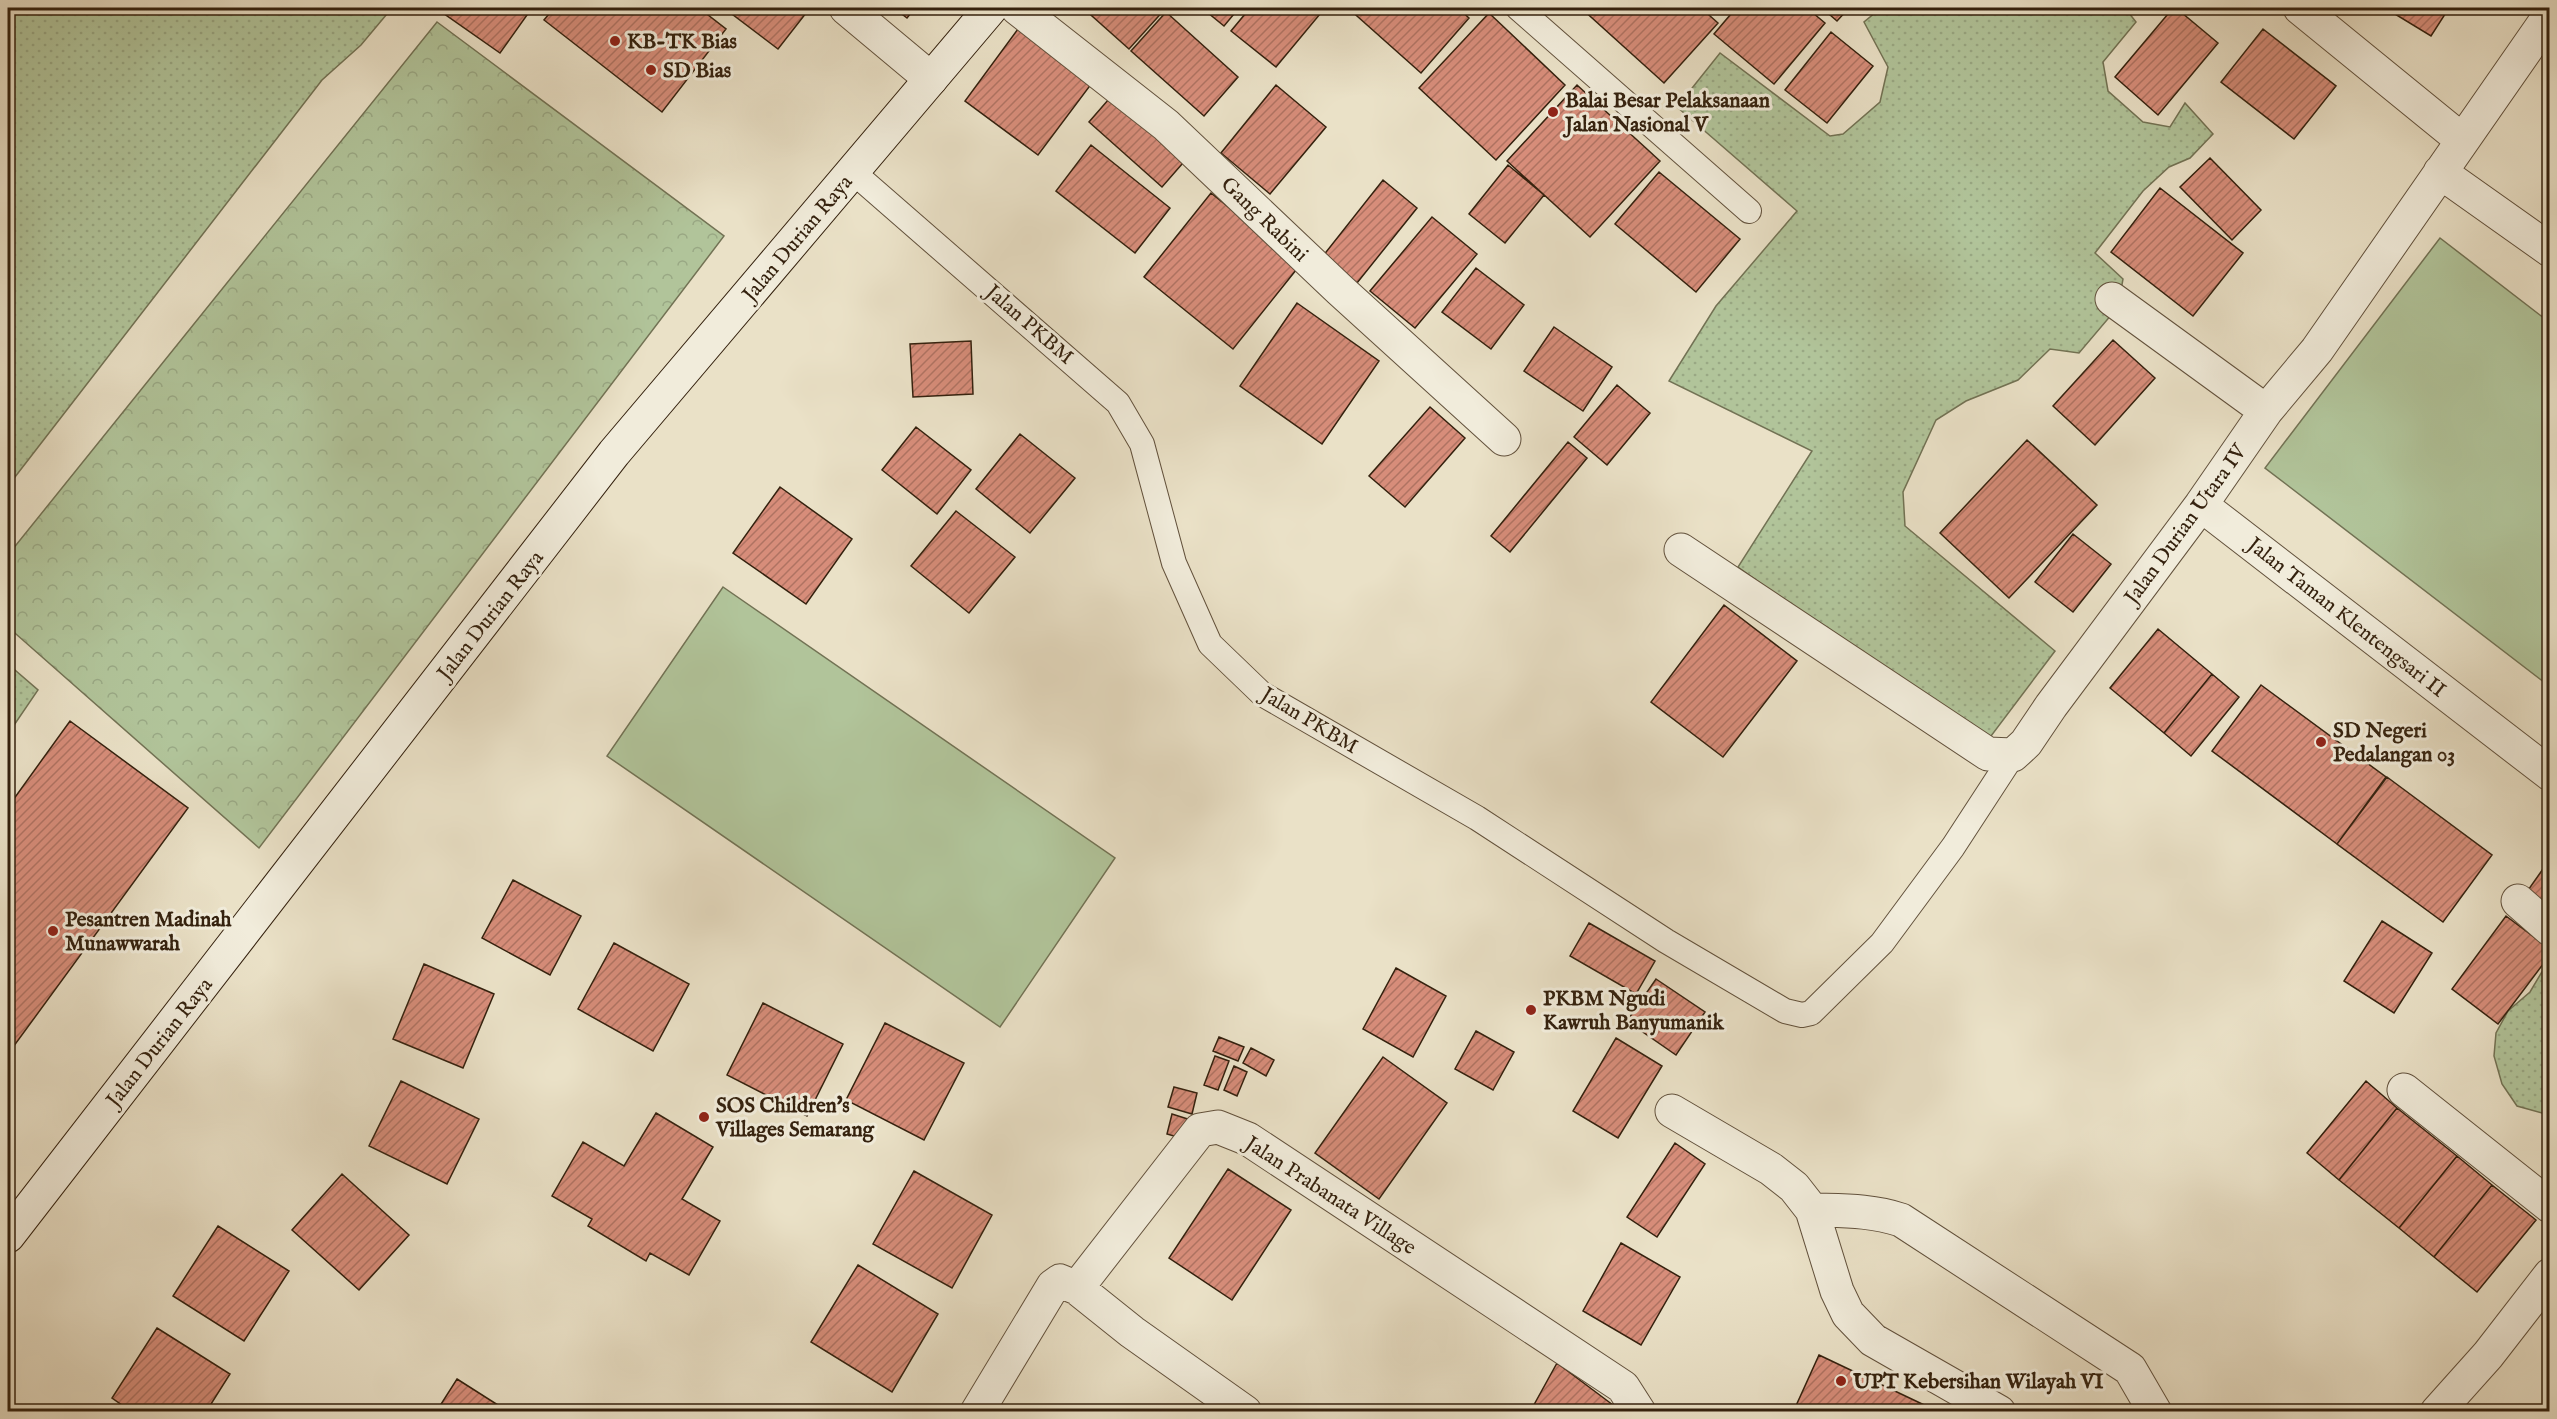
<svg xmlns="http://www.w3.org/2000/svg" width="2557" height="1419" font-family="'IM FELL English',serif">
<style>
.grass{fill:url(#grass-dots);stroke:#727254;stroke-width:1.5}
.forest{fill:url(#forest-crowns);stroke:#727254;stroke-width:1.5}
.garden{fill:#b1c49a;stroke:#727254;stroke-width:1.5}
.building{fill:url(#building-hatch);stroke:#34210e;stroke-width:1.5}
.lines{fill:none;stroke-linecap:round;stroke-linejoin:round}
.service-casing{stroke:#62513c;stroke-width:26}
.minor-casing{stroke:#62513c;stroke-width:35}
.secondary-casing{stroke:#34210e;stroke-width:35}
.service{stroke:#f1ecdb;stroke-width:24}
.minor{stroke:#f1ecdb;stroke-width:33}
.secondary{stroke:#f1ecdb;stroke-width:33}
.poi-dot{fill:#8f2418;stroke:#f1ecdb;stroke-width:2}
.labels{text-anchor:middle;stroke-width:6;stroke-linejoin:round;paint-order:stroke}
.poi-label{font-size:21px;font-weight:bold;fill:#34210e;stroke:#f1ecdb;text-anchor:start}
.street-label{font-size:21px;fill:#34210e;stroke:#f1ecdb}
</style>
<defs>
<pattern id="grass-dots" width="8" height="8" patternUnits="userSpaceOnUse" patternTransform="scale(1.5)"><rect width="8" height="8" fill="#b1c49a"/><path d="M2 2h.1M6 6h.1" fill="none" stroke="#99a884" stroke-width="1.8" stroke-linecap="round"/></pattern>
<pattern id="forest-crowns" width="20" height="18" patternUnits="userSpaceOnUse" patternTransform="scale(1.5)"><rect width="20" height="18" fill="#b1c49a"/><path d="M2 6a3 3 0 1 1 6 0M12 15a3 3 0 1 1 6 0" fill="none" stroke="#99a884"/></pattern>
<pattern id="building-hatch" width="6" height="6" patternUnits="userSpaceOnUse" patternTransform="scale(1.5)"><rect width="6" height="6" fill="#d78d7a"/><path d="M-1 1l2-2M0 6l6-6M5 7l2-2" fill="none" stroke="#af7362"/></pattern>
</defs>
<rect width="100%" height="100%" fill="#eae1c7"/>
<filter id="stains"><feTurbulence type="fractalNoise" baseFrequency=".00333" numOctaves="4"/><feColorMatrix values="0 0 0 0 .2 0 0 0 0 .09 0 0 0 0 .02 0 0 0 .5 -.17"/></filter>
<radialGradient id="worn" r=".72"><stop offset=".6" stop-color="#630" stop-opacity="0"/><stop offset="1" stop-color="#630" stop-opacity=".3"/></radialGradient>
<path class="grass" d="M8,8H392L361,45L322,80L8,486Z
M1881,8H2125L2136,22L2103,62L2108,91L2143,122L2170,127L2185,103L2213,134L2190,158L2169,167L2143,191L2095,253L2123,279L2118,307L2079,353L2050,349L2018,380L1966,401L1936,420L1903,492L1905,526L2055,651L1985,744L1738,567L1812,451L1669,381L1716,306L1797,211L1677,107L1720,53L1830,136L1843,134L1880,102L1888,67L1864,22Z
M8,664L38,690L8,734Z
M2549,960V1115L2517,1106L2502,1084L2494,1056L2496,1033L2508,1011L2530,992Z"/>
<path class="forest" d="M437,22L724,236L259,848L8,627V555Z"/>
<path class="garden" d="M2440,238L2549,322V686L2265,468Z
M723,587L1115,858L1000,1027L607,756Z"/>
<path class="building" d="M447,8H532L500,53L443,13Z
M554,8H699L726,29L662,112L544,20Z
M730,8H810L778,49L728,11Z
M894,8H915L907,18Z
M1083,8H1166L1129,49Z
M1202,8H1239L1224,26Z
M1250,8H1325L1276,67L1231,31Z
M1348,8H1458L1469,18L1421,73Z
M1581,8H1701L1718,23L1664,83Z
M1736,8H1807L1825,23L1774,84L1714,34Z
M1822,8H1849L1837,21Z
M2173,8H2176L2218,43L2158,115L2115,77Z
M2385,8H2449L2431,36Z
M1166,12L1238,77L1204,116L1131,51Z
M1489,13L1565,85L1496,160L1419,88Z
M1021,25L1095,79L1038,155L965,101Z
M2263,29L2336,86L2294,139L2221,82Z
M1831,32L1873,66L1827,123L1785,90Z
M1276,85L1326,127L1270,194L1221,153Z
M1577,85L1660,161L1590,237L1507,161Z
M1115,92L1189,156L1162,187L1089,122Z
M1091,145L1170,208L1135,253L1056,191Z
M2210,158L2261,210L2232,240L2180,187Z
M1508,165L1544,195L1505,243L1469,214Z
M1659,172L1740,239L1696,292L1615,224Z
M1383,180L1417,208L1353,288L1319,261Z
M2160,188L2243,253L2193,316L2111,252Z
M1211,193L1300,265L1233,349L1144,277Z
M1432,217L1477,254L1415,328L1370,291Z
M1476,268L1524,305L1491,349L1442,312Z
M1297,303L1379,361L1322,444L1240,386Z
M1554,327L1612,367L1583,411L1524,371Z
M2113,340L2155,378L2095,445L2053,406Z
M971,341L973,394L913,397L910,344Z
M1617,385L1650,413L1607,465L1574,437Z
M1430,407L1465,438L1405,507L1369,476Z
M916,427L971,470L937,514L882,470Z
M1020,434L1075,478L1030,533L976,489Z
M2027,440L2097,505L2009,598L1940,533Z
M1568,442L1587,458L1510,552L1491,536Z
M780,487L852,539L806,604L733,553Z
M956,511L1015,557L969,613L911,566Z
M2073,534L2111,564L2073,612L2035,582Z
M1724,605L1797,661L1723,757L1651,702Z
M2158,629L2212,674L2164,733L2110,688Z
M2212,674L2239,697L2191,756L2164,733Z
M2261,685L2386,777L2337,844L2212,751Z
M70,721L188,808L8,1054V807Z
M2387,777L2492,855L2443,922L2337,844Z
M2550,859V910L2526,893Z
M513,880L581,916L550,975L482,938Z
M2506,916L2550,949V955L2498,1024L2452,989Z
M2382,921L2432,953L2394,1013L2344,981Z
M1589,923L1655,961L1636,994L1570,956Z
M614,943L689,984L653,1051L578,1009Z
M424,964L494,994L463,1068L393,1039Z
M1396,968L1446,996L1413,1057L1363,1029Z
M1656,979L1705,1012L1676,1055L1627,1021Z
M763,1003L843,1044L807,1116L727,1075Z
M885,1023L964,1063L924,1140L846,1100Z
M1476,1031L1514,1052L1493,1090L1455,1069Z
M1219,1037L1244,1047L1238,1061L1213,1051Z
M1616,1038L1662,1066L1618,1138L1573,1111Z
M1251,1048L1274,1060L1266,1076L1243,1063Z
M1215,1056L1229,1061L1218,1090L1204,1085Z
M1383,1057L1447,1103L1379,1199L1315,1153Z
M1234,1066L1247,1072L1237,1096L1224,1090Z
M401,1081L479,1119L447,1184L369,1146Z
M2366,1081L2397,1108L2339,1180L2307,1153Z
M1174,1087L1197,1093L1192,1114L1168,1107Z
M2397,1108L2457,1156L2399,1228L2339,1180Z
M656,1113L713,1147L682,1199L720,1221L689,1275L650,1253L646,1261L588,1226L592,1219L552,1196L583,1142L624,1166Z
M1172,1114L1194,1121L1188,1140L1167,1134Z
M1675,1143L1705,1164L1657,1237L1627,1217Z
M2457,1156L2492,1185L2434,1257L2399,1228Z
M1228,1169L1291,1210L1232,1300L1169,1258Z
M914,1171L992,1215L952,1288L873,1244Z
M342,1174L409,1235L359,1290L292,1230Z
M2492,1185L2536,1220L2477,1292L2434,1257Z
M218,1226L289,1271L244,1341L173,1296Z
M1621,1243L1680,1277L1641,1345L1583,1311Z
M858,1265L938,1314L892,1392L811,1342Z
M157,1328L230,1374L206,1412H132L112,1398Z
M1819,1355L1939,1412H1803L1795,1408Z
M1557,1363L1621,1411V1412H1530Z
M457,1379L509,1412H436Z"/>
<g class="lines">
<g class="service-casing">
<path id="service" d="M1518,8L1749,211
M853,172L1118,403L1142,444L1174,563L1210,644L1262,694L1477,818L1666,941L1785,1011L1802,1015L1811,1013L1882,943L1953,847L2013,755"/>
</g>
<g class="minor-casing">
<path id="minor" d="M846,8L931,79
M1017,8L1166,125L1340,290L1504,439
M2300,8L2462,140
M2440,172L2550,250
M2112,299L2266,411
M2201,505L2550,774
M1681,550L1988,754L2013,755L2026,743L2051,706L2201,505L2266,411L2317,350L2550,15
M2518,901L2550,929
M2404,1090L2550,1206
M1672,1111L1771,1169L1794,1187L1812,1210L1837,1291L1848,1314L1873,1340L1999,1412
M1812,1210C1843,1211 1871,1210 1901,1220L2130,1369L2155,1412
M977,1412L1053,1286L1060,1281L1077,1288
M1245,1412L1132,1332L1077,1288L1200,1130L1218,1127L1248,1139L1623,1387L1639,1412
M2437,1412L2488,1355L2550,1275"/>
</g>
<g class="secondary-casing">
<path id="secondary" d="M8,1236L614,453L991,8"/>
</g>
<use href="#service" class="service"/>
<use href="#minor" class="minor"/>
<use href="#secondary" class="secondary"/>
</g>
<g class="poi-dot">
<circle cx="615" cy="41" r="6"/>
<circle cx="651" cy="70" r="6"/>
<circle cx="1553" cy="112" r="6"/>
<circle cx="2321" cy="742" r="6"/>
<circle cx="53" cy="931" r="6"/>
<circle cx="1531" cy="1010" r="6"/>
<circle cx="704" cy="1117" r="6"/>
<circle cx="1841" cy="1381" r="6"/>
</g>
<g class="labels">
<g class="poi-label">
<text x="627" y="48">KB-TK Bias</text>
<text x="663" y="77">SD Bias</text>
<text x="1565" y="107">Balai Besar Pelaksanaan<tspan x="1565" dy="24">Jalan Nasional V</tspan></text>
<text x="2333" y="737">SD Negeri<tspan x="2333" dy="24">Pedalangan 03</tspan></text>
<text x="65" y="926">Pesantren Madinah<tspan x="65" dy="24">Munawwarah</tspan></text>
<text x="1543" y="1005">PKBM Ngudi<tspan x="1543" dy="24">Kawruh Banyumanik</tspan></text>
<text x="716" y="1112">SOS Children's<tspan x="716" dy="24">Villages Semarang</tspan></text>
<text x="1853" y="1388">UPT Kebersihan Wilayah VI</text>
</g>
<g class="street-label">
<text transform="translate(1265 219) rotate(44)" y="7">Gang Rabini</text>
<text transform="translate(797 238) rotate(-50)" y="7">Jalan Durian Raya</text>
<text transform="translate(1030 324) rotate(41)" y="7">Jalan PKBM</text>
<text transform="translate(2185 524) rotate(-54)" y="7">Jalan Durian Utara IV</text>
<text transform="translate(490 615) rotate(-52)" y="7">Jalan Durian Raya</text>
<text transform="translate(2347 617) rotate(38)" y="7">Jalan Taman Klentengsari II</text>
<text transform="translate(1310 720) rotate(31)" y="7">Jalan PKBM</text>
<text transform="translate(159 1042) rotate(-52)" y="7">Jalan Durian Raya</text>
<text transform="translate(1331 1195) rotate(33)" y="7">Jalan Prabanata Village</text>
</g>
</g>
<rect width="2557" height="1419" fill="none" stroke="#eae1c7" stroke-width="30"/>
<rect x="9" y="9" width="2539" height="1401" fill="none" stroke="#34210e" stroke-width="3"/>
<rect x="15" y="15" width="2527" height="1389" fill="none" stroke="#34210e" stroke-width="1.5"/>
<rect width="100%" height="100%" filter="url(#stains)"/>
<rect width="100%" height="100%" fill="url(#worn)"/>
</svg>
